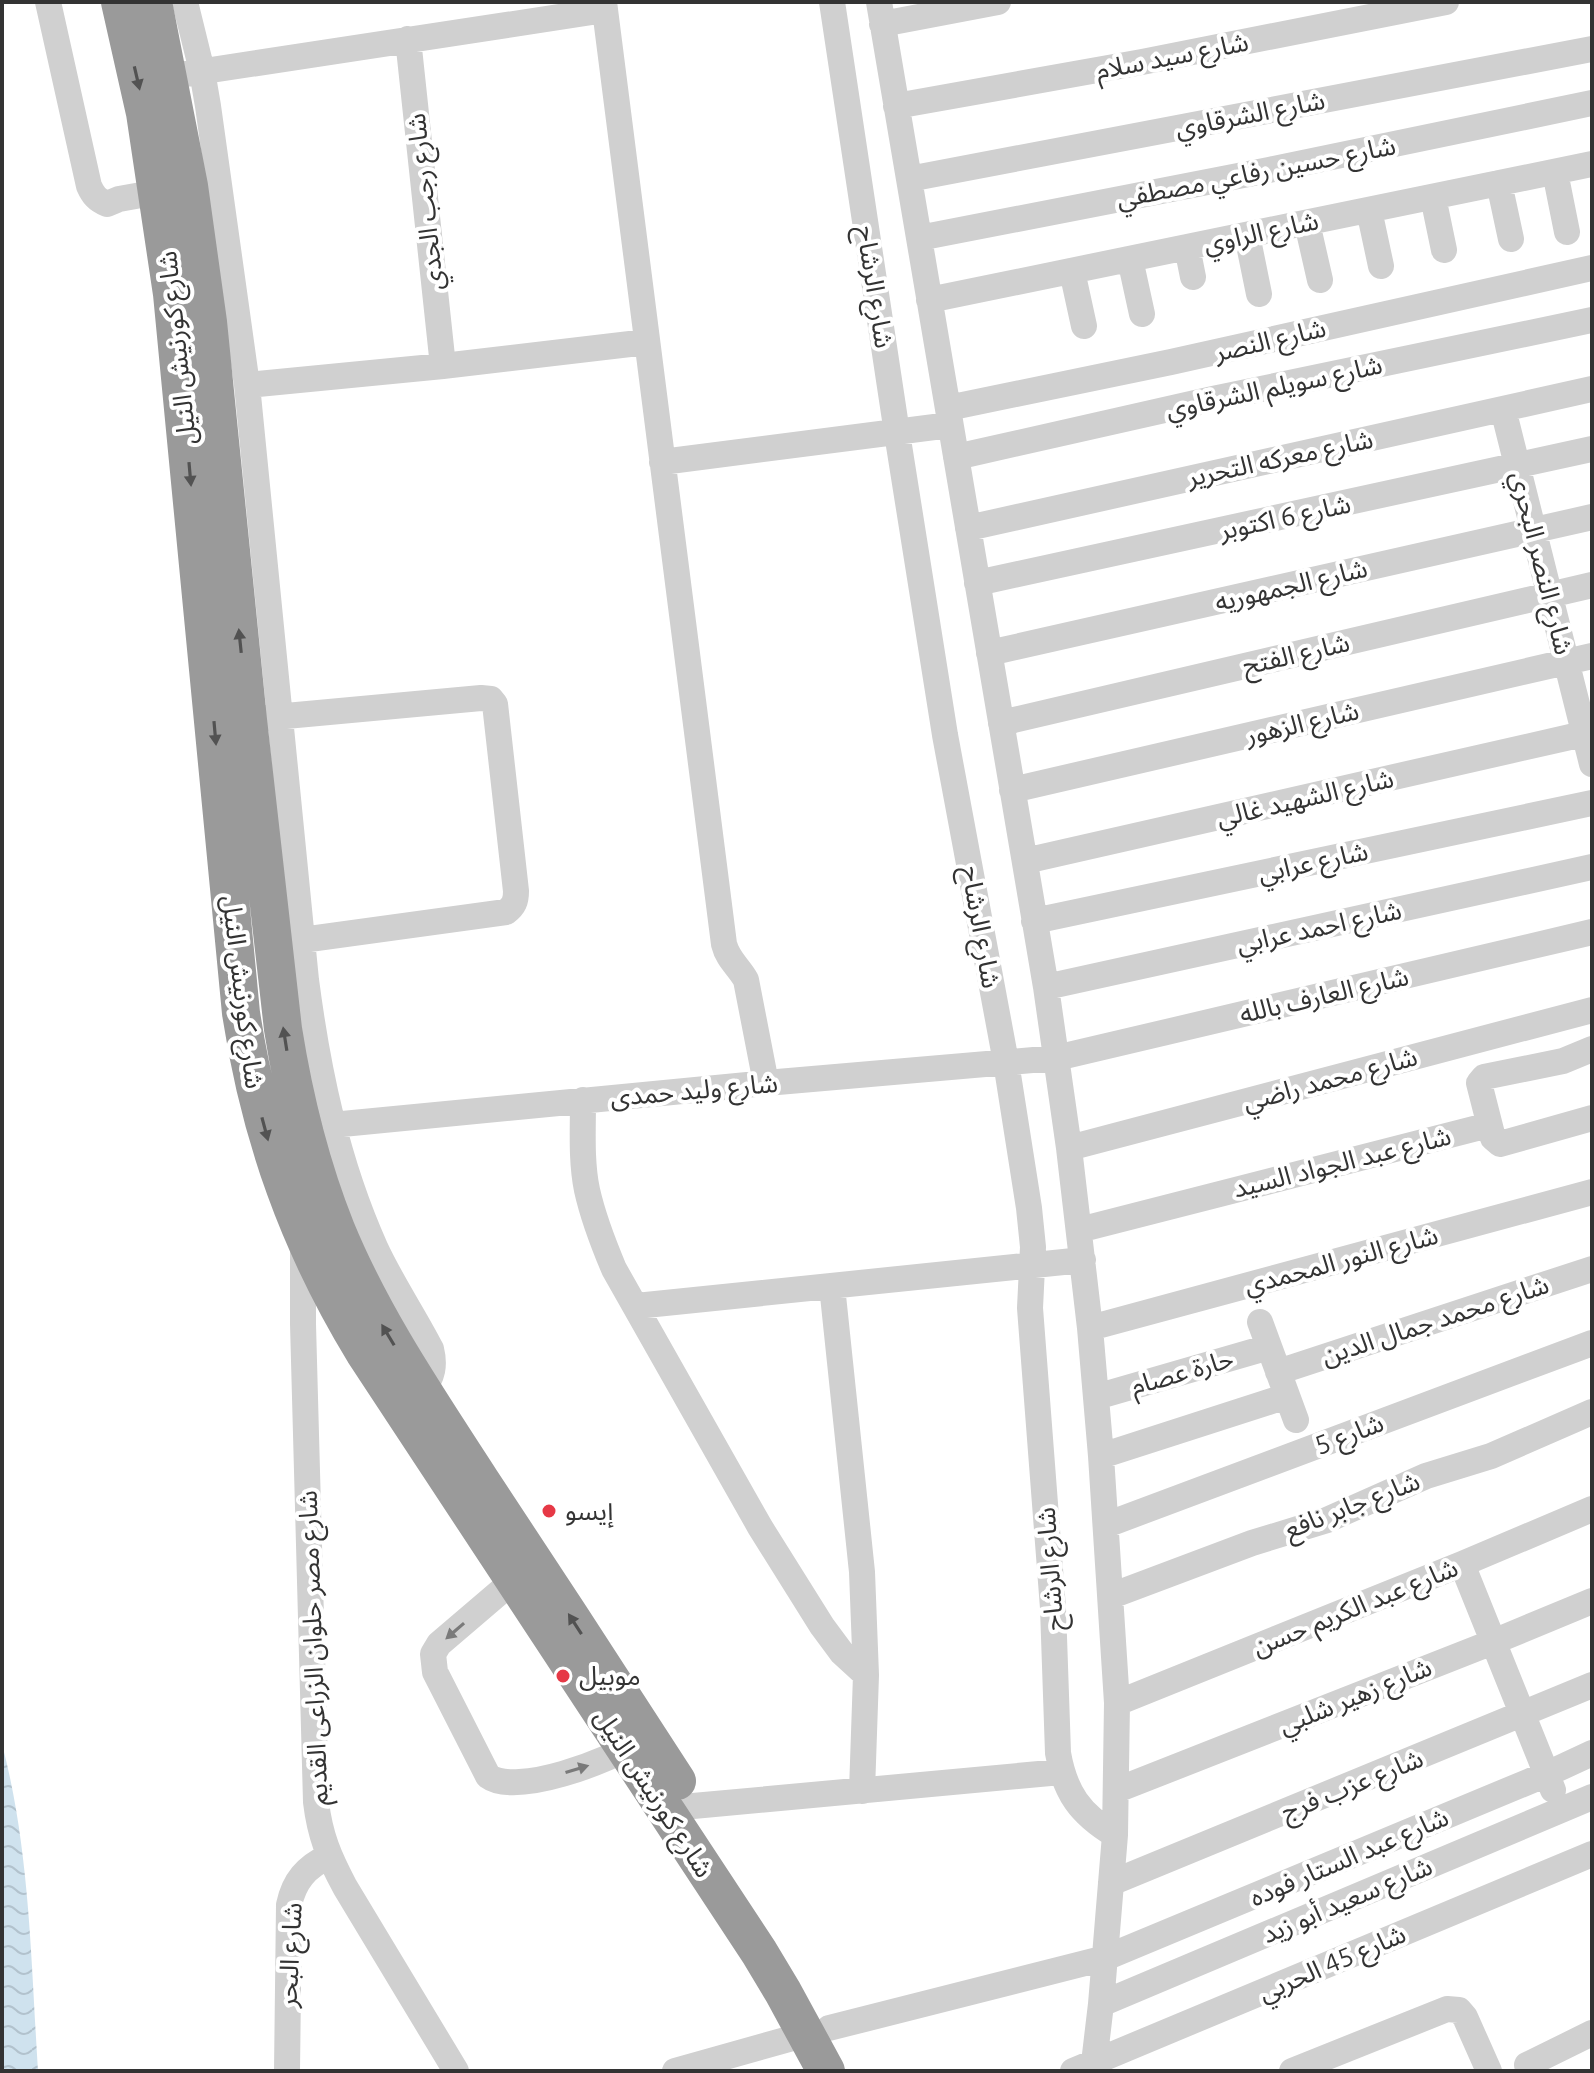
<svg xmlns="http://www.w3.org/2000/svg" width="1594" height="2073" font-family="Ubuntu,'Noto Sans Arabic',sans-serif">
<style>
.water{fill:url(#water-waves)}
.lines{fill:none;stroke-linecap:round;stroke-linejoin:round}
.minor{stroke:#d0d0d0;stroke-width:26}
.highway{stroke:#9a9a9a;stroke-width:38}
.oneway{fill:#525252}
.oneway2{fill:#7a7a7a}
.poi-dot{fill:#e63946;stroke:#fff;stroke-width:3}
.labels{text-anchor:middle;stroke-width:8;stroke-linejoin:round;paint-order:stroke}
.street-label{font-size:26px;fill:#333;stroke:#fff}
.poi-label{font-size:26px;fill:#333;stroke:#fff;text-anchor:start}
</style>
<defs>
<pattern id="water-waves" width="16" height="10" patternUnits="userSpaceOnUse" patternTransform="scale(2)"><rect width="16" height="10" fill="#cfe2ee"/><path d="M0 5q4-4 8 0t8 0" fill="none" stroke="#b2c2cd"/></pattern>
</defs>
<rect width="100%" height="100%" fill="#fff"/>
<path class="water" d="M2,1744C30,1850 31,1962 38,2071H2Z"/>
<g class="lines">
<path class="minor" d="M48,2L89,186C93,195 97,200 107,204L119,199L158,192
M185,2L202,71L208,106L247,385L306,980C318,1072 337,1162 375,1247C391,1282 413,1314 431,1349C435,1365 433,1377 422,1390
M604,2L724,944C728,960 738,966 746,980L766,1083
M832,2L897,433L945,735L1006,1062L1029,1208L1033,1247L1030,1308L1053,1608L1058,1753C1065,1793 1080,1814 1115,1835
M879,2L1046,987L1069,1148L1090,1328L1101,1456L1117,1703L1115,1835L1101,2004L1094,2063
M882,24L998,2
M408,39L443,366
M185,74L605,10
M896,106L1142,62L1446,2
M1555,172L1567,232
M909,179L1592,49
M1499,183L1511,239
M1433,197L1444,250
M1369,210L1381,266
M1307,223L1320,280
M1247,235L1259,294
M919,238L1269,170L1592,103
M1187,247L1193,277
M1130,259L1142,314
M1072,271L1084,326
M929,300L1592,164
M247,385L443,366L647,342
M948,408L1171,362L1592,268
M1503,409L1592,764
M956,457L1213,399L1592,320
M662,462L950,425
M968,528L1592,389
M977,583L1592,449
M989,653L1592,517
M264,718L481,698L491,699L495,704L516,891C516,901 514,906 506,912L302,940
M1001,723L1592,585
M1012,790L1592,656
M1025,861L1592,732
M1034,921L1592,803
M1046,987L1592,867
M1592,1049L1563,1061L1484,1077L1479,1083L1493,1138L1500,1144L1592,1118
M583,1100C583,1130 581,1161 587,1190C593,1217 603,1243 614,1269L760,1527L822,1626L842,1653L866,1675
M332,1125L766,1083L1056,1058L1592,932
M1069,1148L1592,1010
M1079,1230L1489,1125
M303,1248V1324L316,1802C320,1836 329,1857 345,1887L456,2071
M832,1286L862,1572L866,1675L862,1791
M636,1306L1083,1260
M1260,1322L1296,1420
M1090,1328L1592,1192
M1278,1372L1592,1269
M1096,1397L1269,1347
M1101,1456L1287,1396
M1106,1525L1592,1343
M1462,1564L1553,1790
M514,1580L439,1644L433,1654L435,1672L488,1776C516,1797 611,1760 638,1742
M1111,1596L1252,1543L1327,1520L1426,1476L1491,1456L1592,1412
M1117,1703L1462,1564L1592,1509
M1117,1790L1493,1642L1592,1601
M693,1806L1061,1772
M1111,1883L1592,1685
M1101,2004L1592,1797
M829,2028L1105,1958L1547,1774L1592,1753
M1527,2065L1592,2033
M287,2071L289,1905C294,1881 306,1867 329,1856
M675,2071L807,2034
M1073,2071L1592,1854
M1292,2071L1447,2009L1459,2010L1465,2017L1489,2071"/>
<path class="highway" d="M120,2L145,113L172,294L241,1013C260,1137 299,1245 364,1352L759,1952L783,1992L826,2071
M153,2L189,186L208,322L248,720L283,1029C294,1098 310,1164 336,1229C373,1319 428,1399 481,1481C547,1581 612,1680 677,1781"/>
</g>
<defs><path id="oneway-solid" d="M-6-.8H1V-3.2L6.5 0L1 3.2V.8H-6Z" transform="scale(2)"/></defs>
<g class="oneway">
<use href="#oneway-solid" transform="translate(137 78) rotate(77)"/>
<use href="#oneway-solid" transform="translate(190 474) rotate(85)"/>
<use href="#oneway-solid" transform="translate(240 641) rotate(-96)"/>
<use href="#oneway-solid" transform="translate(215 733) rotate(85)"/>
<use href="#oneway-solid" transform="translate(285 1039) rotate(-99)"/>
<use href="#oneway-solid" transform="translate(265 1129) rotate(75)"/>
<use href="#oneway-solid" transform="translate(388 1335) rotate(-121)"/>
<use href="#oneway-solid" transform="translate(575 1624) rotate(-123)"/>
</g>
<g class="oneway2">
<use href="#oneway-solid" transform="translate(455 1631) rotate(139)"/>
<use href="#oneway-solid" transform="translate(577 1769) rotate(-17)"/>
</g>
<g class="poi-dot">
<circle cx="549" cy="1511" r="8"/>
<circle cx="563" cy="1676" r="8"/>
</g>
<g class="labels">
<g class="street-label">
<text transform="translate(1172 56) rotate(-11)" y="9">شارع سيد سلام</text>
<text transform="translate(1250 114) rotate(-11)" y="9">شارع الشرقاوي</text>
<text transform="translate(1256 172) rotate(-11)" y="9">شارع حسين رفاعي مصطفي</text>
<text transform="translate(425 202) rotate(-96)" y="9">شارع رجب الجدي</text>
<text transform="translate(1261 232) rotate(-12)" y="9">شارع الراوي</text>
<text transform="translate(875 287) rotate(81)" y="9">شارع الرشاح</text>
<text transform="translate(1270 340) rotate(-13)" y="9">شارع النصر</text>
<text transform="translate(177 348) rotate(-96)" y="9">شارع كورنيش النيل</text>
<text transform="translate(1274 387) rotate(-12)" y="9">شارع سويلم الشرقاوي</text>
<text transform="translate(1280 458) rotate(-12)" y="9">شارع معركه التحرير</text>
<text transform="translate(1285 517) rotate(-12)" y="9">شارع 6 اكتوبر</text>
<text transform="translate(1542 563) rotate(76)" y="9">شارع النصر البحري</text>
<text transform="translate(1291 585) rotate(-13)" y="9">شارع الجمهوريه</text>
<text transform="translate(1296 654) rotate(-13)" y="9">شارع الفتح</text>
<text transform="translate(1302 723) rotate(-13)" y="9">شارع الزهور</text>
<text transform="translate(1305 798) rotate(-13)" y="9">شارع الشهيد غالي</text>
<text transform="translate(1313 862) rotate(-12)" y="9">شارع عرابي</text>
<text transform="translate(981 927) rotate(80)" y="9">شارع الرشاح</text>
<text transform="translate(1319 927) rotate(-12)" y="9">شارع احمد عرابي</text>
<text transform="translate(243 992) rotate(83)" y="9">شارع كورنيش النيل</text>
<text transform="translate(1324 995) rotate(-13)" y="9">شارع العارف بالله</text>
<text transform="translate(1330 1079) rotate(-15)" y="9">شارع محمد راضي</text>
<text transform="translate(694 1090) rotate(-5)" y="9">شارع وليد حمدى</text>
<text transform="translate(1342 1162) rotate(-14)" y="9">شارع عبد الجواد السيد</text>
<text transform="translate(1341 1260) rotate(-15)" y="9">شارع النور المحمدي</text>
<text transform="translate(1435 1320) rotate(-18)" y="9">شارع محمد جمال الدين</text>
<text transform="translate(1182 1372) rotate(-16)" y="9">حارة عصام</text>
<text transform="translate(1349 1434) rotate(-21)" y="9">شارع 5</text>
<text transform="translate(1352 1505) rotate(-21)" y="9">شارع جابر نافع</text>
<text transform="translate(1050 1569) rotate(-94)" y="9">شارع الرشاح</text>
<text transform="translate(1355 1607) rotate(-22)" y="9">شارع عبد الكريم حسن</text>
<text transform="translate(313 1648) rotate(-92)" y="9">شارع مصر حلوان الزراعى القديم</text>
<text transform="translate(1355 1696) rotate(-22)" y="9">شارع زهير شلبي</text>
<text transform="translate(1352 1785) rotate(-22)" y="9">شارع عزب فرج</text>
<text transform="translate(654 1793) rotate(57)" y="9">شارع كورنيش النيل</text>
<text transform="translate(1349 1857) rotate(-23)" y="9">شارع عبد الستار فوده</text>
<text transform="translate(1347 1900) rotate(-23)" y="9">شارع سعيد أبو زيد</text>
<text transform="translate(290 1955) rotate(-87)" y="9">شارع البحر</text>
<text transform="translate(1332 1963) rotate(-23)" y="9">شارع 45 الحربي</text>
</g>
<g class="poi-label">
<text x="565" y="1520">إيسو</text>
<text x="579" y="1685">موبيل</text>
</g>
</g>
<rect width="1594" height="2073" fill="none" stroke="#333333" stroke-width="8"/>
</svg>
